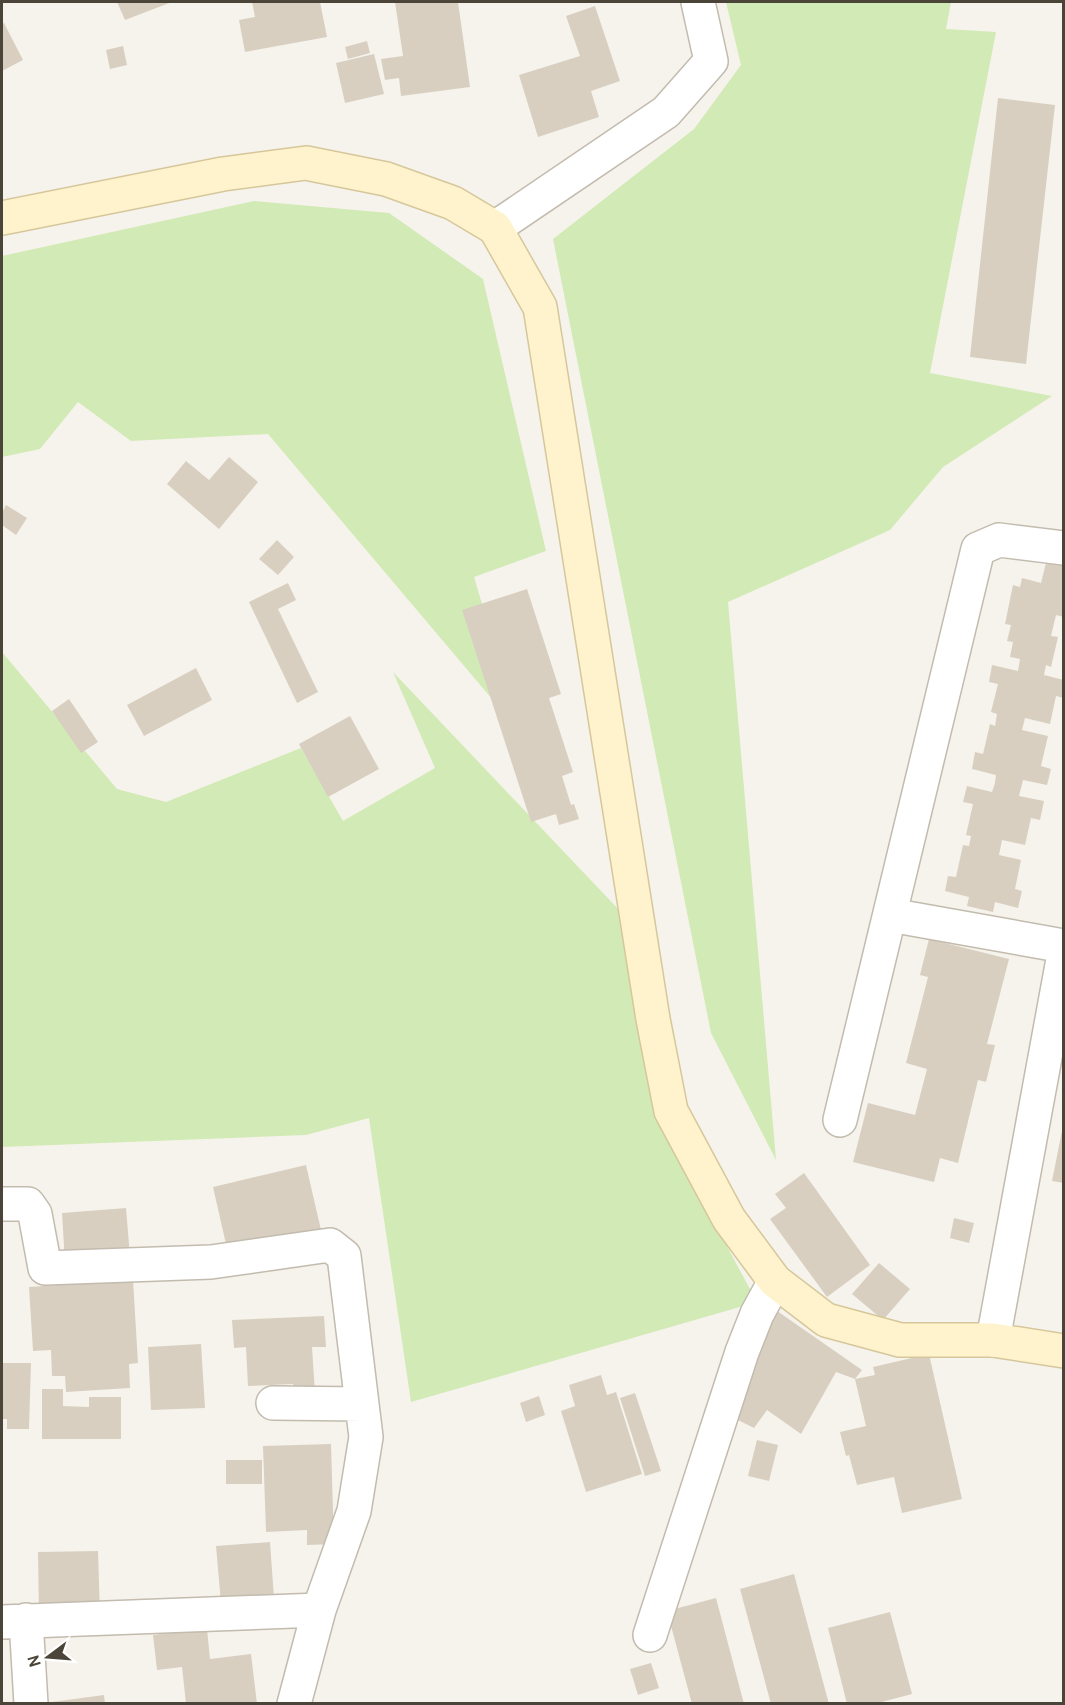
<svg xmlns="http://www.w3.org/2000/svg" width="1065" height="1705" font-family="Cabin,sans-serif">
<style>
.green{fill:#d2eab5}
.building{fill:#d8cfc1}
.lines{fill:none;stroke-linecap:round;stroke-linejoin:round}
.street-casing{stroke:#c2bbae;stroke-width:36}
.secondary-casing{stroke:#d6c79b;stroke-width:36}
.street{stroke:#fff;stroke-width:33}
.secondary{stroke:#fff3cd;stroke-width:33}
</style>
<rect width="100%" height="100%" fill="#f6f3ec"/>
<path class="green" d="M726,2H951L946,29L996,32L930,373L1052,396L943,467L890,530L728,602L776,1160L711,1033L553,239L694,129L741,65Z
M254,201L389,213L483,279L546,551L474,577L520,732L268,434L131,441L78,402L40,449L2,457V256Z
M2,652L117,789L166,802L301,748L343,821L435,768L393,672L622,913L662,1126L757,1302L411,1402L369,1118L306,1135L2,1147Z"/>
<path class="building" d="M117,2H172L125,20Z
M252,2H320L327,37L245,52L239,20L255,17Z
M395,2H458L470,87L401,96L399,78L385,80L381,59L403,56Z
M595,6L620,81L591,91L599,117L538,137L519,75L580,56L566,16Z
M4,23L23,60L2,71V24Z
M367,41L370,53L348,59L345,47Z
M123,46L127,65L110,69L106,50Z
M374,54L384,94L345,103L336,63Z
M998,98L1055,105L1026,364L970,357Z
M229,457L258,482L219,529L167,484L186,461L209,480Z
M6,505L27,518L16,535L2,525V513Z
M277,540L294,557L278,575L259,559Z
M1053,560L1064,562V617L1056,615L1051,636L1058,637L1051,667L1046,665L1044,675L1064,680V698L1056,696L1050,724L1025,718L1022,730L1048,736L1041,766L1051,769L1047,785L1023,780L1019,796L1044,801L1040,820L1031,818L1025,845L1002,840L999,855L1021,860L1015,889L1022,891L1018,908L995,902L993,912L967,906L969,897L945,891L948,876L956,877L963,845L969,846L971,836L966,835L973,804L963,802L967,786L992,792L995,783L996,775L972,769L975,752L983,754L990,724L995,726L997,714L991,712L998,684L989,682L992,665L1018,671L1020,659L1010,657L1013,642L1007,641L1011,625L1005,624L1013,585L1020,587L1022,578L1041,583L1046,563L1052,564Z
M288,583L296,600L278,609L318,692L297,703L249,602Z
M527,589L561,694L549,698L573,772L562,776L571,805L574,804L579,819L559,825L556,814L531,822L462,610Z
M196,668L212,700L144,736L127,705Z
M69,699L98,742L81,753L52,711Z
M350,716L379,769L328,797L299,744Z
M929,939L1009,959L987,1044L995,1045L986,1082L978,1080L958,1163L940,1158L934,1182L853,1162L868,1103L915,1115L927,1069L906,1063L928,977L920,975Z
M1062,1131H1064V1183L1052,1181Z
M306,1165L321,1230L228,1253L213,1187Z
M804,1173L870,1265L827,1297L770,1219L786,1208L775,1194Z
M126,1208L130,1256L65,1262L62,1213Z
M954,1218L974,1223L969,1243L950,1238Z
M879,1263L910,1289L883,1320L852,1294Z
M133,1280L138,1363L129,1364L130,1388L66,1392L65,1376H52L51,1350L33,1351L29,1287Z
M770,1306L862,1370L855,1379L875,1375L873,1367L929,1354L962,1499L902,1513L894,1477L857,1485L849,1455L846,1456L840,1432L866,1426L855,1379L836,1372L801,1434L767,1410L754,1428L732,1417Z
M324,1316L326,1347H312L315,1393L294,1394L293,1384L248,1386L246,1347L234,1348L232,1320Z
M201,1344L205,1408L151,1410L148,1347Z
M2,1363H31L29,1429H7V1419H2Z
M601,1375L607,1395L616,1392L642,1474L586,1492L561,1411L575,1406L569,1385Z
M42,1389H63V1406L89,1407V1397H121V1439H42Z
M635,1393L661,1471L645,1476L620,1398Z
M539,1396L545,1415L526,1422L520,1403Z
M757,1440L778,1445L769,1481L748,1476Z
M331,1444L334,1544L307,1545V1530L266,1532L263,1446Z
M226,1460H262V1484H226Z
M270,1542L274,1598L221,1603L216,1546Z
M98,1551L100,1615L39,1616L38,1552Z
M794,1574L829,1704H771L740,1589Z
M716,1598L744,1704H692L667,1611Z
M890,1612L912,1694L874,1704H847L828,1628Z
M207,1629L210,1659L251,1654L257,1704H186L182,1667L157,1670L153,1635Z
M651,1663L659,1688L638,1695L630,1669Z
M104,1695L105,1704H52V1702Z"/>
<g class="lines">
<g class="street-casing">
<path id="street" d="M495,228L666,112L711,61L698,2
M890,915L1064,946
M840,1120L978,549L999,540L1064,548
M2,1204H28L35,1214L45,1268L211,1262L330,1245L344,1256L366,1437L354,1511L319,1610L294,1704
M993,1340L1064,954
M273,1403L362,1404
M26,1620L31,1704
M2,1622L319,1610
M650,1635L742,1352L757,1314L775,1281"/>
</g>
<g class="secondary-casing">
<path id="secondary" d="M2,218L223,174L306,163L386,179L453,203L495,228L540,307L653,1019L671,1111L729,1219L775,1281L826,1320L900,1340H993L1064,1351"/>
</g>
<use href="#street" class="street"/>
<use href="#secondary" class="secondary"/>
</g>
<rect width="1065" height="1705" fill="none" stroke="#4b4439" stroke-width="6"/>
<g transform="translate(48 1657) rotate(254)" stroke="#ffffff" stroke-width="4.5" paint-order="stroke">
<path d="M0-4.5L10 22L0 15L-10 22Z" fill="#4b4439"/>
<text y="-9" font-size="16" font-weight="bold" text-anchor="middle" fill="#4b4439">N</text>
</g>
</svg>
